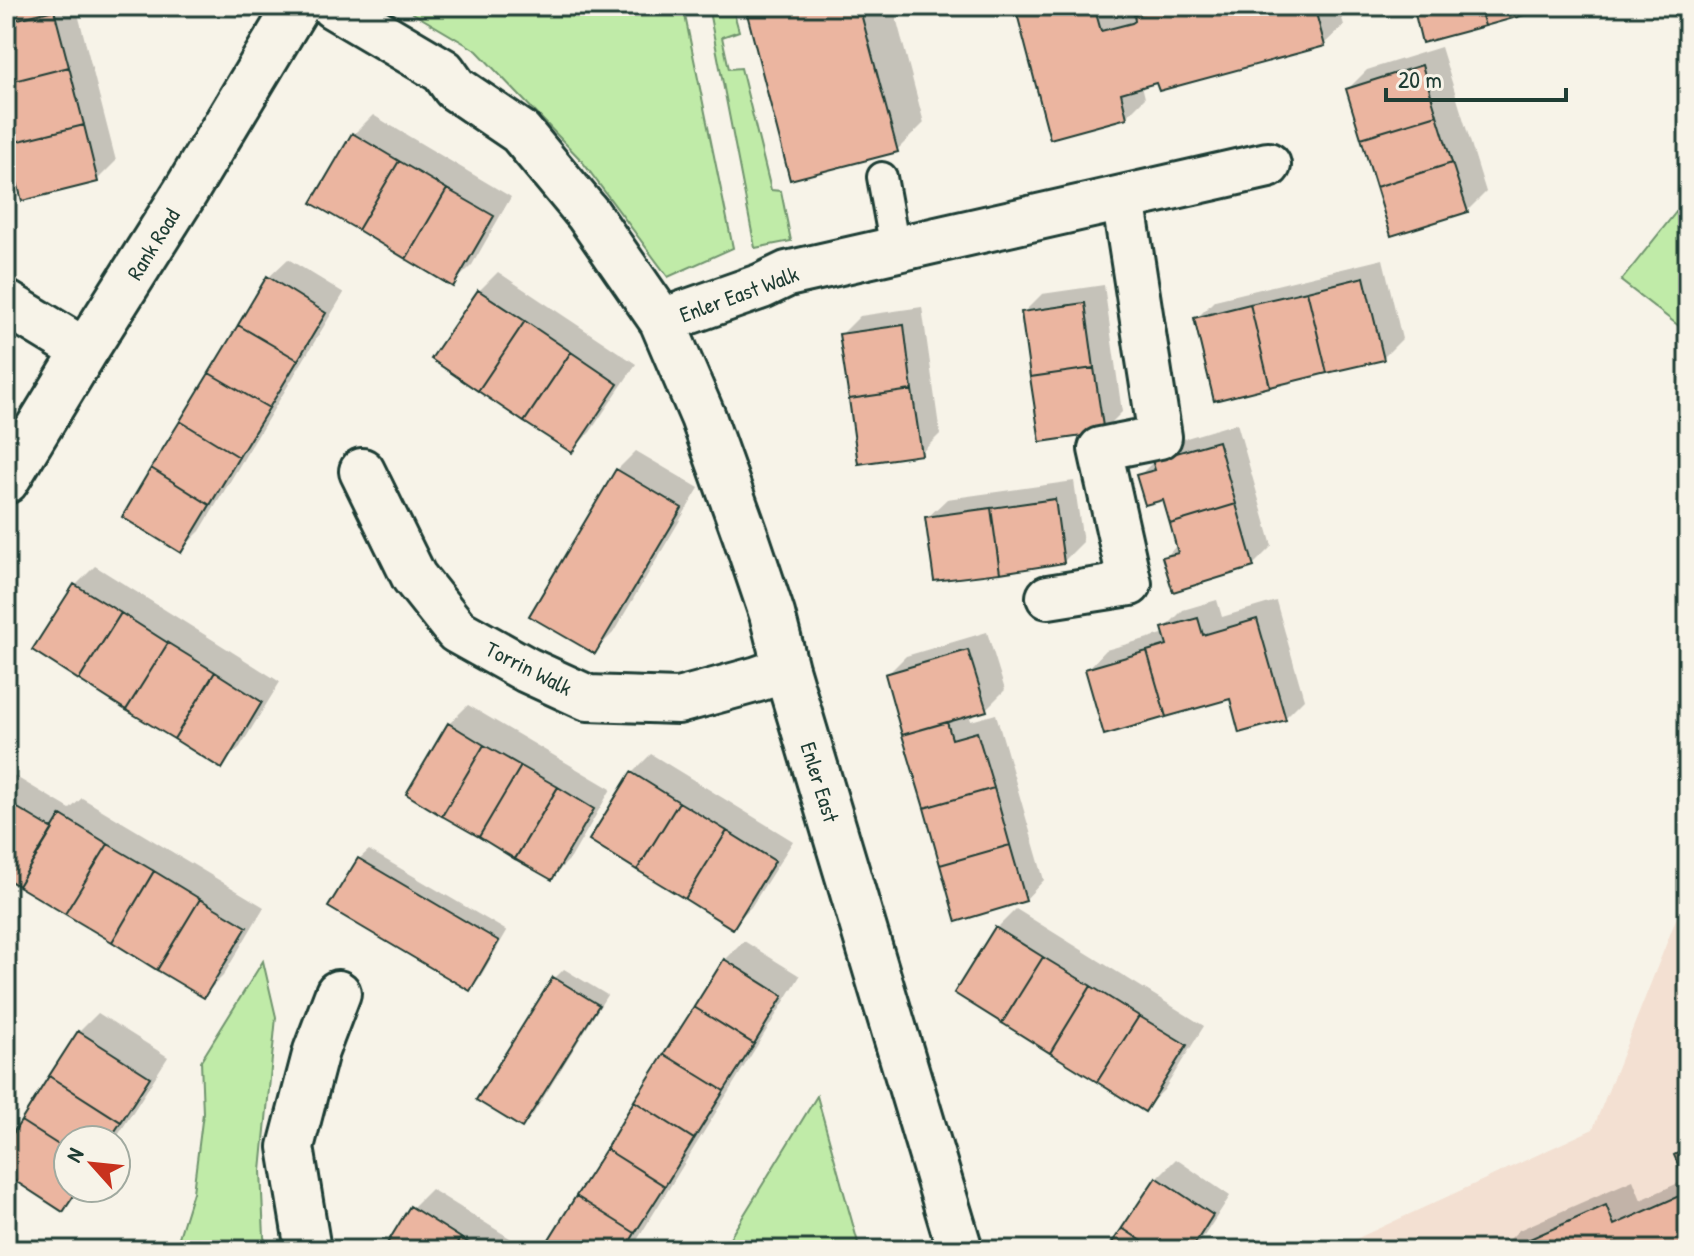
<svg xmlns="http://www.w3.org/2000/svg" width="1694" height="1256" font-family="'Patrick Hand',sans-serif">
<style>
.built{fill:#f3e0d2}
.green{fill:#c0eba8;stroke:#70946e;stroke-width:2}
.shadow{fill:#0003}
.building{fill:#ebb5a0;stroke:#1f3d34;stroke-width:2}
.lines{fill:none;stroke-linecap:round;stroke-linejoin:round}
.service-casing{stroke:#1f3d34;stroke-width:34}
.pedestrian-casing{stroke:#1f3d34;stroke-width:48}
.minor-casing{stroke:#1f3d34;stroke-width:50}
.service{stroke:#f7f3e8;stroke-width:28}
.pedestrian{stroke:#f7f3e8;stroke-width:42}
.minor{stroke:#f7f3e8;stroke-width:44}
.labels{text-anchor:middle;stroke-width:6;stroke-linejoin:round;paint-order:stroke}
.street-label{font-size:22px;fill:#1f3d34;stroke:#f7f3e8}
</style>
<rect width="100%" height="100%" fill="#f7f3e8"/>
<filter id="ink" filterUnits="userSpaceOnUse"><feTurbulence type="fractalNoise" baseFrequency=".0125" numOctaves="2"/><feDisplacementMap in="SourceGraphic" scale="16" xChannelSelector="R" yChannelSelector="G"/><feConvolveMatrix kernelMatrix="1 2 1 2 8 2 1 2 1" color-interpolation-filters="sRGB"/></filter>
<g filter="url(#ink)">
<path class="built" d="M1688,889V1250H1332L1593,1129Z"/>
<path class="green" d="M401,6H683L733,248L668,277L581,160L477,51Z
M708,6H732L739,31L722,37L729,69L741,68L771,190L781,191L791,241L755,248Z
M1688,197V333L1621,281Z
M263,961L276,1017L261,1171L264,1237L268,1250H175L193,1192L203,1113L201,1061Z
M817,1096L860,1250L723,1249Z"/>
<path class="shadow" d="M6,6H76L116,161L97,180L23,199L6,132Z
M747,6H893L924,123L897,150Z
M1017,6H1118L1120,13L1145,6H1338L1344,25L1324,44L1142,85L1145,98L1126,117Z
M1441,47L1486,192L1467,211L1348,89L1367,70Z
M373,115L511,197L472,265L453,284L354,134Z
M288,259L344,293L200,531L181,550L268,278Z
M1383,259L1402,339L1383,358L1196,319L1215,300Z
M498,272L636,364L590,432L571,451L479,291Z
M1104,285L1122,412L1103,431L1023,313L1042,294Z
M922,307L940,434L921,453L841,335L860,316Z
M1237,423L1272,546L1253,565L1165,558L1178,544L1165,497L1139,476L1173,442Z
M636,451L699,488L613,633L594,652L617,470Z
M1074,481L1083,542L1064,561L927,518L947,499Z
M95,566L280,682L240,747L221,766L76,585Z
M1217,600L1222,617L1276,601L1304,699L1285,718L1231,696L1087,670L1106,650L1166,633L1164,629L1183,610Z
M987,632L1005,690L986,709L969,714L971,721L996,714L1044,880L1025,900L887,675L906,656Z
M468,705L611,789L571,858L552,877L449,724Z
M651,754L793,841L751,907L732,926L632,773Z
M6,771L70,809L82,798L264,907L223,976L204,995L10,878L6,885Z
M369,850L507,931L479,979L469,988L359,859Z
M1016,909L1204,1026L1164,1090L1144,1109L957,992L997,928Z
M744,941L800,976L631,1250H544L725,960Z
M564,969L607,995L532,1116L522,1126L555,978Z
M1688,986V1002L1683,990Z
M98,1013L168,1057L115,1140H68V1188H84L63,1209L6,1173V1148L79,1032Z
M1688,1143V1250H1499L1519,1230L1633,1180L1641,1200L1687,1179L1676,1155Z
M1176,1159L1230,1196L1195,1250H1110L1157,1178Z
M431,1189L529,1250H385L412,1208Z"/>
<path class="building" d="M6,6H53L54,10L6,22Z
M745,6H859L898,152L790,180Z
M1015,6H1094L1101,31L1132,23L1135,21L1134,15L1166,6H1314L1325,46L1159,91L1156,83L1121,93L1127,118L1050,139Z
M1413,6H1479L1485,26L1422,43Z
M1479,6H1545L1546,9L1485,26Z
M54,10L69,67L6,83V22Z
M1422,65L1437,115L1361,138L1346,89Z
M69,67L84,125L7,144L6,83Z
M1437,115L1452,163L1376,187L1361,138Z
M84,125L98,182L22,201L7,144Z
M352,133L399,161L358,230L311,203Z
M399,161L447,189L406,259L358,230Z
M1452,163L1468,212L1391,236L1376,187Z
M447,189L494,216L453,287L406,259Z
M267,276L326,313L298,360L238,325Z
M1364,277L1384,360L1327,373L1307,291Z
M478,290L525,321L478,391L431,359Z
M1307,291L1327,373L1270,387L1250,304Z
M1085,303L1094,368L1030,377L1021,312Z
M1250,304L1270,387L1214,401L1194,318Z
M525,321L571,352L524,422L478,391Z
M238,325L298,360L269,408L209,373Z
M904,325L912,390L849,399L839,334Z
M571,352L618,384L572,453L524,422Z
M1094,368L1104,433L1040,442L1030,377Z
M209,373L269,408L239,457L180,421Z
M912,390L922,455L858,464L849,399Z
M180,421L239,457L210,505L151,468Z
M1218,441L1236,504L1170,524L1163,500L1145,505L1136,475L1155,470L1152,460Z
M151,468L210,505L181,553L122,517Z
M616,469L682,508L595,654L529,616Z
M1055,499L1064,563L1000,573L991,508Z
M1236,504L1254,567L1173,592L1162,557L1178,553L1170,524Z
M991,508L1000,573L934,581L925,517Z
M74,584L121,613L79,680L32,650Z
M121,613L168,643L126,710L79,680Z
M1198,618L1203,635L1257,619L1286,720L1239,733L1230,699L1166,717L1147,651L1167,645L1162,628Z
M168,643L215,672L174,739L126,710Z
M968,650L987,711L902,735L885,674Z
M1147,651L1166,717L1104,735L1085,669Z
M215,672L262,702L222,769L174,739Z
M947,722L952,739L977,732L994,788L924,808L902,735Z
M448,723L484,745L442,816L406,794Z
M484,745L521,766L479,837L442,816Z
M521,766L558,787L515,859L479,837Z
M631,772L679,802L637,870L589,840Z
M558,787L594,809L552,880L515,859Z
M994,788L1010,845L940,865L924,808Z
M6,801L53,829L18,886L6,878Z
M679,802L727,831L685,899L637,870Z
M61,815L108,844L65,914L18,886Z
M727,831L775,861L733,929L685,899Z
M108,844L154,871L112,942L65,914Z
M1010,845L1026,901L956,922L940,865Z
M358,858L499,941L470,991L328,907Z
M154,871L200,899L157,970L112,942Z
M200,899L247,927L204,998L157,970Z
M995,927L1043,957L1002,1023L954,993Z
M1043,957L1091,986L1050,1053L1002,1023Z
M724,959L783,996L754,1044L694,1007Z
M553,977L599,1005L522,1128L476,1100Z
M1091,986L1139,1016L1097,1082L1050,1053Z
M694,1007L754,1044L724,1091L664,1054Z
M1139,1016L1187,1045L1145,1112L1097,1082Z
M78,1031L150,1077L121,1122L49,1076Z
M664,1054L724,1091L694,1139L634,1101Z
M49,1076L121,1122L109,1140H68V1151L21,1121Z
M634,1101L694,1139L665,1186L606,1149Z
M21,1121L68,1151V1188H79L63,1212L6,1175V1144Z
M1688,1148V1187L1674,1155Z
M606,1149L665,1186L635,1233L576,1196Z
M1156,1177L1213,1215L1191,1250H1156L1122,1228Z
M1688,1192V1250H1505L1606,1205L1614,1225Z
M576,1196L635,1233L625,1250H556L546,1244Z
M410,1206L461,1238L453,1250H383Z
M1122,1228L1156,1250H1107Z
M461,1238L480,1250H453Z"/>
<g class="lines">
<g class="service-casing">
<path id="service" d="M882,177L895,249"/>
</g>
<g class="pedestrian-casing">
<path id="pedestrian" d="M1048,597L1130,584L1100,449L1160,437L1123,198"/>
</g>
<g class="minor-casing">
<path id="minor" d="M333,6L443,71L455,88L520,132L588,214L662,321L703,417L745,534L772,614L786,669L960,1250
M6,303L85,351
M662,321L762,286L787,274L1268,165
M362,471L414,577L457,631L527,670L588,698L678,701L758,679L786,669
M6,481L85,351L186,191L297,6
M308,1250L291,1147L316,1051L338,993"/>
</g>
<use href="#service" class="service"/>
<use href="#pedestrian" class="pedestrian"/>
<use href="#minor" class="minor"/>
</g>
</g>
<g class="labels">
<g class="street-label">
<text transform="translate(153 244) rotate(-58)" y="8">Rank Road</text>
<text transform="translate(739 294) rotate(-20)" y="8">Enler East Walk</text>
<text transform="translate(529 668) rotate(27)" y="8">Torrin Walk</text>
<text transform="translate(820 782) rotate(73)" y="8">Enler East</text>
</g>
</g>
<rect width="1694" height="1256" fill="none" stroke="#f7f3e8" stroke-width="32"/>
<rect x="16" y="16" width="1662" height="1224" fill="none" stroke="#1f3d34" stroke-width="3" filter="url(#ink)"/>
<g transform="translate(92 1164) rotate(297)"><circle r="38" fill="#f7f3e8" stroke="#a1aaa0" stroke-width="2"/>
<path d="M0-6L14 30L0 20L-14 30Z" fill="#c8321e"/>
<text y="-12" font-size="22" font-weight="bold" text-anchor="middle" fill="#1f3d34">N</text>
</g>
<path d="M1386 88v12h180v-12" fill="none" stroke="#1f3d34" stroke-width="4"/>
<text x="1398" y="88" font-size="24" fill="#1f3d34" stroke="#f7f3e8" stroke-width="6" paint-order="stroke">20 m</text>
</svg>
